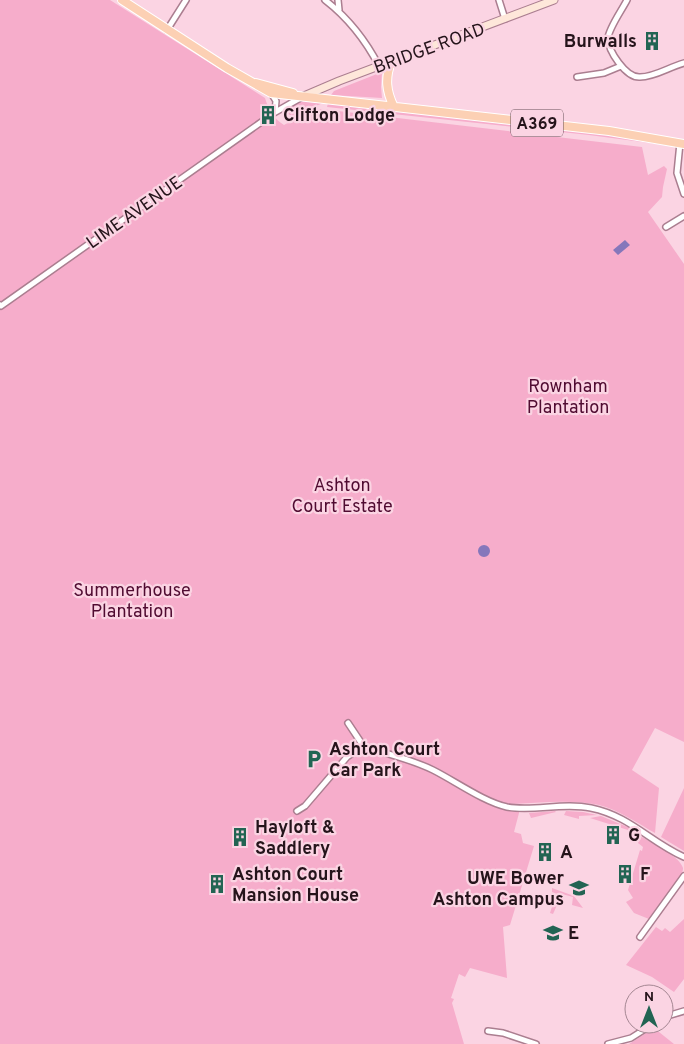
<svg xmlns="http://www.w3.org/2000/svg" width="684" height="1044" font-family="Overpass,sans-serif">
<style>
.green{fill:#f6adcb}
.water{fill:#8577bb}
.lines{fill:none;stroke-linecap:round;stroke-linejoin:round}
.minor-casing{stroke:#ab7e90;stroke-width:8}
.secondary-casing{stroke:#ab7e90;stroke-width:9}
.primary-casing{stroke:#fff;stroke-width:10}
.minor{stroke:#fff;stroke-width:5}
.secondary{stroke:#fee7da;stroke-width:7}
.primary{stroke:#fcd0b4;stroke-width:8}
.labels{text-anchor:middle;stroke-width:4.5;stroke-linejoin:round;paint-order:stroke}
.shield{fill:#fbd4e3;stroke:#654e57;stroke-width:1}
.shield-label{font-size:16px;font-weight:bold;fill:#25141b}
.poi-label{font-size:18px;font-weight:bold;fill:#25141b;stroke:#fbd4e3;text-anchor:start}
.street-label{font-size:18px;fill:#25141b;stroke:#fbd4e3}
.park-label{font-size:18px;fill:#500b31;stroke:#fbd4e3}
</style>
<rect width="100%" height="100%" fill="#fbd4e3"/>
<path class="green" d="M0,0H110L265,98C268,109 275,120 284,125L308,112L321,109L642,147L648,175L664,166L667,169L663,187L662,197L648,212L684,264V742L655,728L632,770L659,788L655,833C637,823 619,810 599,805C572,799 537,803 509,804L508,810H519V813L514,832L521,834L523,843L534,846L510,925L503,927L507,978L470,968L465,977L459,974L451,998L454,999L452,1003L464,1044H0Z
M382,72L381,87L382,98L331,95L334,91Z
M302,101L323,103L292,116L282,111Z
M328,103C442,115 557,125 671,144L673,146L589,135L327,107Z
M684,788V851L661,837Z
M555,811L556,812L531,818L529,813Z
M566,811L583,812L597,815L579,816V819L564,815Z
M601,816L630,828L634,833L628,832V830L590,818Z
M640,836C650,842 680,856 683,868C684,879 657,910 649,919L634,913L626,902L633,898L628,890L640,850L642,851L643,847L638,843Z
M552,888L574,896L583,908L572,905L573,897L562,894L553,914L550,913L556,894L552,892Z
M684,919V979L674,992L652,977L626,965L656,927L662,931L665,928L670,932Z
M654,1028L674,1044H629Z"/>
<path class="water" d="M625,240L630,245L618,255L613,250Z
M478 551a6 6 0 1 1 12 0a6 6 0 1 1-12 0Z"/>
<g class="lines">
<g class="minor-casing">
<path id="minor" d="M325,0C347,17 366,41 379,66
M338,0L339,10
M499,0L505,19
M627,0C622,10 609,28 608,38C608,51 626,78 640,77C655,77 669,67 684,63
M167,30L186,0
M577,77L604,73L621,66
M271,93L276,101L275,112
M272,114L302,97
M680,143L677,173L684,194
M666,227L684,216
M0,305L1,306L267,118
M348,723L362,744L368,748
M297,811L305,806L347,757L361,748H368C389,754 413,760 433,770C455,781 484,802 507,807C533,812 563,802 591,808C630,816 650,842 684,857
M640,937L684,876
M664,1017L684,1011
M488,1031L503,1033L536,1044
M608,1044L631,1038L653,1024"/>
</g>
<g class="secondary-casing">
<path id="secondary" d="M304,96L339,81L554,0"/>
</g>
<g class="primary-casing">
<path id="primary" d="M122,0L227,68L271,93L609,131L684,144
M391,62C385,78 386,91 394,107
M256,83L293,93"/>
</g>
<use href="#minor" class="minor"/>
<use href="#secondary" class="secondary"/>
<use href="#primary" class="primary"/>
</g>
<defs>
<g id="building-bare" transform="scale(1.5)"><path d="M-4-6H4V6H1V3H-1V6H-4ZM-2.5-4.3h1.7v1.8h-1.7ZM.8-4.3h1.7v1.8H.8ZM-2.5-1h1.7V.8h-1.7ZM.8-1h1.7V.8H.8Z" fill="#226453" stroke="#fbd4e3" stroke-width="2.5" paint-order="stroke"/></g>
<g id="parking-bare" transform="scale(1.5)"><path d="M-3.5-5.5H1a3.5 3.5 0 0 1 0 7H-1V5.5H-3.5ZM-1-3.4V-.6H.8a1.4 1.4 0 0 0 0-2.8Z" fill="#226453" stroke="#fbd4e3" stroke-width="2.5" paint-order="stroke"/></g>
<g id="university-bare" transform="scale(1.5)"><path d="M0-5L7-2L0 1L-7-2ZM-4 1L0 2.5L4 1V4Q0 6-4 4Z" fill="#226453" stroke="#fbd4e3" stroke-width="2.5" paint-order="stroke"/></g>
</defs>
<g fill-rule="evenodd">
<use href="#building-bare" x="652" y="41"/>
<use href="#building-bare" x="268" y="115"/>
<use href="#parking-bare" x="314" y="759"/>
<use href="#building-bare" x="613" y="835"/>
<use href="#building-bare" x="240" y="837"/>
<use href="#building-bare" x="545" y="852"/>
<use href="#building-bare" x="625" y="874"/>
<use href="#building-bare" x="217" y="884"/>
<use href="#university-bare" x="579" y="888"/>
<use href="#university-bare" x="553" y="933"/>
</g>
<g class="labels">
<rect class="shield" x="511" y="109.5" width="52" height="27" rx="4"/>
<g class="shield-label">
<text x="537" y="129">A369</text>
</g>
<g class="poi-label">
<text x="637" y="47" text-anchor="end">Burwalls</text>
<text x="283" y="121">Clifton Lodge</text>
<text x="329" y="755">Ashton Court<tspan x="329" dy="21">Car Park</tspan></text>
<text x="255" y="833">Hayloft &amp;<tspan x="255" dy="21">Saddlery</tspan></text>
<text x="628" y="841">G</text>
<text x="560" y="858">A</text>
<text x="232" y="880">Ashton Court<tspan x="232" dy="21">Mansion House</tspan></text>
<text x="640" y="880">F</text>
<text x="564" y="884" text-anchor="end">UWE Bower<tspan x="564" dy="21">Ashton Campus</tspan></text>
<text x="568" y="939">E</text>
</g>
<g class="street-label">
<text transform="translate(429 48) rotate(-20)" y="6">BRIDGE ROAD</text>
<text transform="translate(134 212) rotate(-35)" y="6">LIME AVENUE</text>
</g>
<g class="park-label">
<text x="568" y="392">Rownham<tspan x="568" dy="21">Plantation</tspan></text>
<text x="342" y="491">Ashton<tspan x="342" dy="21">Court Estate</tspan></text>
<text x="132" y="596">Summerhouse<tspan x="132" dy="21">Plantation</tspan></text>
</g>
</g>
<g transform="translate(649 1009)"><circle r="24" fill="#fbd4e3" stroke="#a58793"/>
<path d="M0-4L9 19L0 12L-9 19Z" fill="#226453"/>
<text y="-8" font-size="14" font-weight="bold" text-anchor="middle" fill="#25141b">N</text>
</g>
</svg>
